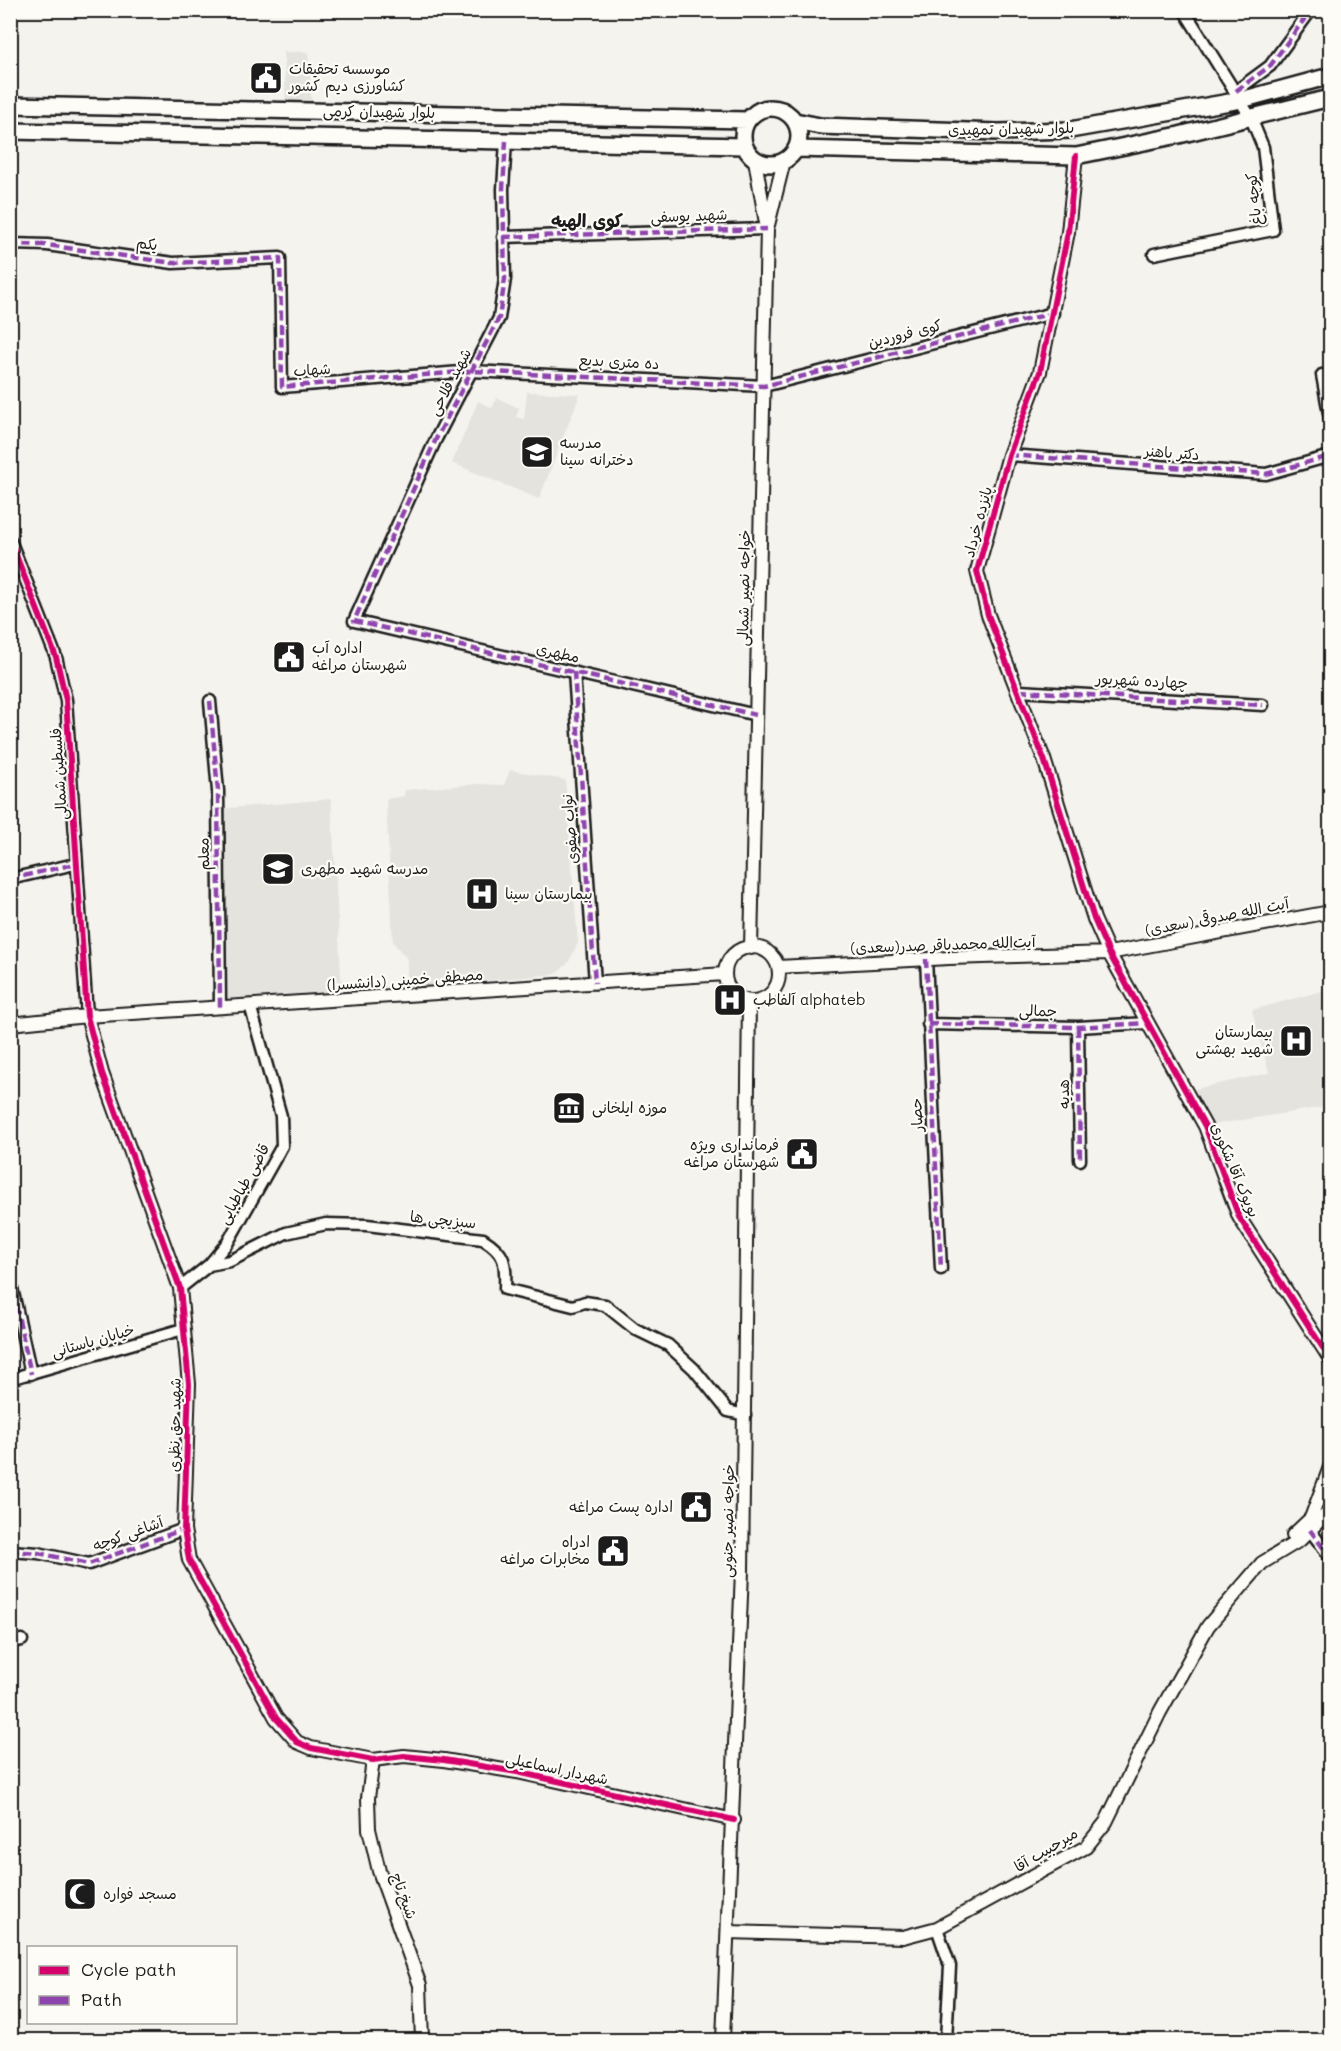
<svg xmlns="http://www.w3.org/2000/svg" width="1341" height="2051" font-family="Mali,'Playpen Sans Arabic',sans-serif">
<style>
.built{fill:#e4e3de}
.lines{fill:none;stroke-linecap:round;stroke-linejoin:round}
.minor-casing{stroke:#1c1c1c;stroke-width:15}
.tertiary-casing{stroke:#1c1c1c;stroke-width:16}
.secondary-casing{stroke:#1c1c1c;stroke-width:20}
.minor{stroke:#fdfcf7;stroke-width:10}
.tertiary{stroke:#fdfcf7;stroke-width:12}
.secondary{stroke:#fdfcf7;stroke-width:15}
.quiet{stroke:#8e44ad;stroke-width:4.5;stroke-dasharray:9 4.5;stroke-linecap:butt}
.cycleway-casing{stroke:#fdfcf7;stroke-width:10}
.cycleway{stroke:#d6006c;stroke-width:6}
.labels{text-anchor:middle;stroke-width:4.5;stroke-linejoin:round;paint-order:stroke}
.poi-label{font-size:15px;fill:#1c1c1c;stroke:#fdfcf7;text-anchor:start}
.street-label{font-size:15px;fill:#1c1c1c;stroke:#fdfcf7}
.quarter-label{font-size:18px;font-weight:bold;fill:#1c1c1c;stroke:#fdfcf7}
</style>
<rect width="100%" height="100%" fill="#f4f3ee"/>
<filter id="ink" filterUnits="userSpaceOnUse"><feTurbulence type="fractalNoise" baseFrequency=".0167" numOctaves="2"/><feDisplacementMap in="SourceGraphic" scale="12" xChannelSelector="R" yChannelSelector="G"/><feConvolveMatrix kernelMatrix="1 2 1 2 8 2 1 2 1" color-interpolation-filters="sRGB"/></filter>
<g filter="url(#ink)">
<path class="built" d="M284,52H308L312,107L286,106Z
M527,392L580,394L539,499L452,463L478,401L492,408L497,398L519,408L516,417L524,419Z
M510,770L565,780L578,943L568,963L556,974L407,988V959L393,942L386,799L404,796L405,790L478,784L504,785Z
M331,799L342,990L220,1007L219,809Z
M1326,990L1330,1006V1106L1205,1126L1190,1090L1269,1073L1252,1010Z"/>
<g class="lines">
<g class="minor-casing">
<path id="minor" d="M1236,91L1270,66L1311,10
M506,141L503,189L505,279L499,318L436,439L354,621L756,715
M503,237L767,229
M10,244L47,245L173,263L280,258L282,387L472,371L764,386L1053,313
M1154,254L1273,230L1263,147L1251,118L1184,10
M1322,375L1330,419
M1009,455L1266,474L1330,456
M10,540L56,657L66,700L87,1016
M574,672L595,983
M1019,691L1263,705
M210,701L218,791L220,1007
M10,879L75,864
M926,959L941,1269
M928,1024L1078,1027L1147,1023
M1078,1027L1080,1160
M209,1265L230,1261L286,1233L326,1224L367,1225L483,1239C506,1253 506,1263 505,1289L573,1306L585,1302L605,1305L635,1329L668,1345L694,1369L728,1411L745,1415
M10,1279L31,1374
M180,1288L209,1265L228,1242L282,1146L281,1116L250,1005
M10,1379L183,1329
M1310,1530L1330,1557
M10,1551L38,1553L89,1564L184,1529
M10,1642L22,1640
M937,1928L950,1966L946,2040"/>
</g>
<g class="tertiary-casing">
<path id="tertiary" d="M1076,156L1068,232L1040,372L1009,455L977,571L988,615L1044,759L1094,919L1109,953L1205,1126L1239,1217L1330,1359
M768,225L784,161
M725 974a27 27 0 1 1 54 0a27 27 0 1 1-54 0Z
M751,948L767,229L755,160
M778,967L949,958L1109,953L1330,912
M87,1016L102,1073L180,1288L189,1384L184,1529L189,1560L276,1718L297,1742L311,1748L373,1760L404,1756L444,1760L517,1772L734,1820
M10,1024L87,1016L725,974
M1311,1518L1316,1519L1317,1523L1300,1540L1294,1539L1293,1535Z
M1311,1518L1330,1467
M1317,1523L1330,1511
M373,1760L368,1798L369,1829L379,1871L420,1985L422,2040
M728,1932L903,1937L937,1928L1086,1847L1106,1822L1160,1712L1208,1626L1262,1563L1300,1540
M723,2040L742,1571L749,1001"/>
</g>
<g class="secondary-casing">
<path id="secondary" d="M10,105L747,120
M743 136a28 28 0 1 1 56 0a28 28 0 1 1-56 0Z
M795,121L820,126L998,132L1070,130L1241,100L1330,76
M10,131L744,146
M796,149L1076,156L1179,135L1330,98"/>
</g>
<use href="#minor" class="minor"/>
<use href="#tertiary" class="tertiary"/>
<use href="#secondary" class="secondary"/>
<path class="quiet" d="M1236,91L1270,66L1311,10
M506,141L503,189L505,279L499,318L436,439L354,621L756,715
M503,237L767,229
M10,244L47,245L173,263L280,258L282,387L472,371L764,386L1053,313
M1009,455L1266,474L1330,456
M574,672L595,983
M1019,691L1263,705
M210,701L218,791L220,1007
M10,879L75,864L76,870
M926,959L941,1269
M928,1024L1078,1027L1147,1023
M1078,1027L1080,1160
M10,1279L31,1374
M1310,1530L1330,1557
M10,1551L38,1553L89,1564L184,1529
M10,1642L22,1640"/>
<g class="cycleway-casing">
<path id="cycleway" d="M1076,156L1068,232L1040,372L1009,455L977,571L988,615L1044,759L1094,919L1109,953L1205,1126L1239,1217L1330,1359
M10,540L56,657L66,700L87,1016L102,1073L180,1288L189,1384L184,1529L189,1560L276,1718L297,1742L311,1748L373,1760L404,1756L444,1760L517,1772L734,1820"/>
</g>
<use href="#cycleway" class="cycleway"/>
</g>
</g>
<defs>
<g id="civic-square" transform="scale(1.725)"><rect x="-9" y="-9" width="18" height="18" rx="4" fill="#1c1c1c" stroke="#fdfcf7"/><path d="M-.6-6.5H3V-4.5H.6V-3L4-1V1h2V6H-6V1h2V-1L-.6-3ZM-1.2 2.5V6h2.4V2.5Z" fill="#fff"/></g>
<g id="school-square" transform="scale(1.725)"><rect x="-9" y="-9" width="18" height="18" rx="4" fill="#1c1c1c" stroke="#fdfcf7"/><path d="M0-5L7-2L0 1L-7-2ZM-4 1L0 2.5L4 1V4Q0 6-4 4Z" fill="#fff"/></g>
<g id="hospital-square" transform="scale(1.725)"><rect x="-9" y="-9" width="18" height="18" rx="4" fill="#1c1c1c" stroke="#fdfcf7"/><path d="M-5-5h3v3.5h4V-5h3V5h-3V1.5h-4V5h-3Z" fill="#fff"/></g>
<g id="museum-square" transform="scale(1.725)"><rect x="-9" y="-9" width="18" height="18" rx="4" fill="#1c1c1c" stroke="#fdfcf7"/><path d="M0-6L6-3V-2H-6V-3ZM-5-1h2V3h-2ZM-1-1h2V3h-2ZM3-1h2V3H3ZM-6 4H6V6H-6Z" fill="#fff"/></g>
<g id="mosque-square" transform="scale(1.725)"><rect x="-9" y="-9" width="18" height="18" rx="4" fill="#1c1c1c" stroke="#fdfcf7"/><path d="M3.5-4.9A6 6 0 1 0 3.5 4.9A5 5 0 1 1 3.5-4.9Z" fill="#fff"/></g>
</defs>
<g fill-rule="evenodd">
<use href="#civic-square" x="266" y="78"/>
<use href="#school-square" x="537" y="452"/>
<use href="#civic-square" x="289" y="657"/>
<use href="#school-square" x="278" y="869"/>
<use href="#hospital-square" x="482" y="894"/>
<use href="#hospital-square" x="730" y="1000"/>
<use href="#hospital-square" x="1296" y="1041"/>
<use href="#museum-square" x="569" y="1108"/>
<use href="#civic-square" x="802" y="1154"/>
<use href="#civic-square" x="696" y="1507"/>
<use href="#civic-square" x="613" y="1551"/>
<use href="#mosque-square" x="80" y="1894"/>
</g>
<g class="labels">
<g class="poi-label">
<text x="289" y="74">موسسه تحقیقات<tspan x="289" dy="17">کشاورزی دیم کشور</tspan></text>
<text x="560" y="448">مدرسه<tspan x="560" dy="17">دخترانه سینا</tspan></text>
<text x="312" y="653">اداره آب<tspan x="312" dy="17">شهرستان مراغه</tspan></text>
<text x="301" y="874">مدرسه شهید مطهری</text>
<text x="505" y="899">بیمارستان سینا</text>
<text x="753" y="1005">آلفاطب alphateb</text>
<text x="1273" y="1037" text-anchor="end">بیمارستان<tspan x="1273" dy="17">شهید بهشتی</tspan></text>
<text x="592" y="1113">موزه ایلخانی</text>
<text x="779" y="1150" text-anchor="end">فرمانداری ویژه<tspan x="779" dy="17">شهرستان مراغه</tspan></text>
<text x="673" y="1512" text-anchor="end">اداره پست مراغه</text>
<text x="590" y="1547" text-anchor="end">ادراه<tspan x="590" dy="17">مخابرات مراغه</tspan></text>
<text x="103" y="1899">مسجد فواره</text>
</g>
<g class="street-label">
<text transform="translate(379 112) rotate(1)" y="5">بلوار شهیدان کرمی</text>
<text transform="translate(1011 129) rotate(-1)" y="5">بلوار شهیدان تمهیدی</text>
<text transform="translate(1254 199) rotate(-96)" y="5">کوچه باغ</text>
<text transform="translate(689 216) rotate(-2)" y="5">شهید یوسفی</text>
<text transform="translate(147 244) rotate(8)" y="5">یکم</text>
<text transform="translate(905 334) rotate(-14)" y="5">کوی فروردین</text>
<text transform="translate(619 362) rotate(3)" y="5">ده متری بدیع</text>
<text transform="translate(312 370) rotate(-4)" y="5">شهاب</text>
<text transform="translate(450 382) rotate(-62)" y="5">شهید فلاحی</text>
<text transform="translate(1172 453) rotate(4)" y="5">دکتر باهنر</text>
<text transform="translate(978 522) rotate(-75)" y="5">پانزده خرداد</text>
<text transform="translate(744 588) rotate(-89)" y="5">خواجه نصیر شمالی</text>
<text transform="translate(558 653) rotate(13)" y="5">مطهری</text>
<text transform="translate(1142 681) rotate(3)" y="5">چهارده شهریور</text>
<text transform="translate(59 774) rotate(-94)" y="5">فلسطین شمالی</text>
<text transform="translate(570 829) rotate(-95)" y="5">نواب صفوی</text>
<text transform="translate(204 854) rotate(-91)" y="5">معلم</text>
<text transform="translate(1217 917) rotate(-11)" y="5">آیت الله صدوقی (سعدی)</text>
<text transform="translate(943 945) rotate(-2)" y="5">آیت‌الله محمدباقر صدر(سعدی)</text>
<text transform="translate(405 980) rotate(-4)" y="5">مصطفی خمینی (دانشسرا)</text>
<text transform="translate(1038 1011) rotate(1)" y="5">جمالی</text>
<text transform="translate(1064 1094) rotate(-91)" y="5">هدیه</text>
<text transform="translate(917 1115) rotate(-93)" y="5">حصار</text>
<text transform="translate(1235 1170) rotate(67)" y="5">بویوک آقا شکوری</text>
<text transform="translate(244 1184) rotate(-61)" y="5">قاضی طباطبایی</text>
<text transform="translate(443 1220) rotate(6)" y="5">سبزیچی ها</text>
<text transform="translate(93 1341) rotate(-16)" y="5">خیابان باستانی</text>
<text transform="translate(175 1425) rotate(-89)" y="5">شهید حق نظری</text>
<text transform="translate(728 1521) rotate(-89)" y="5">خواجه نصیر جنوبی</text>
<text transform="translate(128 1534) rotate(-20)" y="5">آشاغی کوچه</text>
<text transform="translate(557 1769) rotate(12)" y="5">شهردار اسماعیلی</text>
<text transform="translate(1046 1850) rotate(-31)" y="5">میرحبیب آقا</text>
<text transform="translate(404 1896) rotate(70)" y="5">شیخ تاج</text>
</g>
<g class="quarter-label">
<text x="587" y="227">کوی الهیه</text>
</g>
</g>
<rect width="1341" height="2051" fill="none" stroke="#fdfcf7" stroke-width="36"/>
<rect x="18" y="18" width="1305" height="2015" fill="none" stroke="#1c1c1c" stroke-width="2" filter="url(#ink)"/>
<rect x="27" y="1946" width="210" height="78" fill="#fdfcf7" stroke="#a3a29f" stroke-width="1.5"/>
<rect x="39" y="1966" width="30" height="9" fill="#d6006c" stroke="#a3a29f" stroke-width="1.5"/>
<text x="81" y="1976" font-size="18" fill="#1c1c1c">Cycle path</text>
<rect x="39" y="1996" width="30" height="9" fill="#8e44ad" stroke="#a3a29f" stroke-width="1.5"/>
<text x="81" y="2006" font-size="18" fill="#1c1c1c">Path</text>
</svg>
